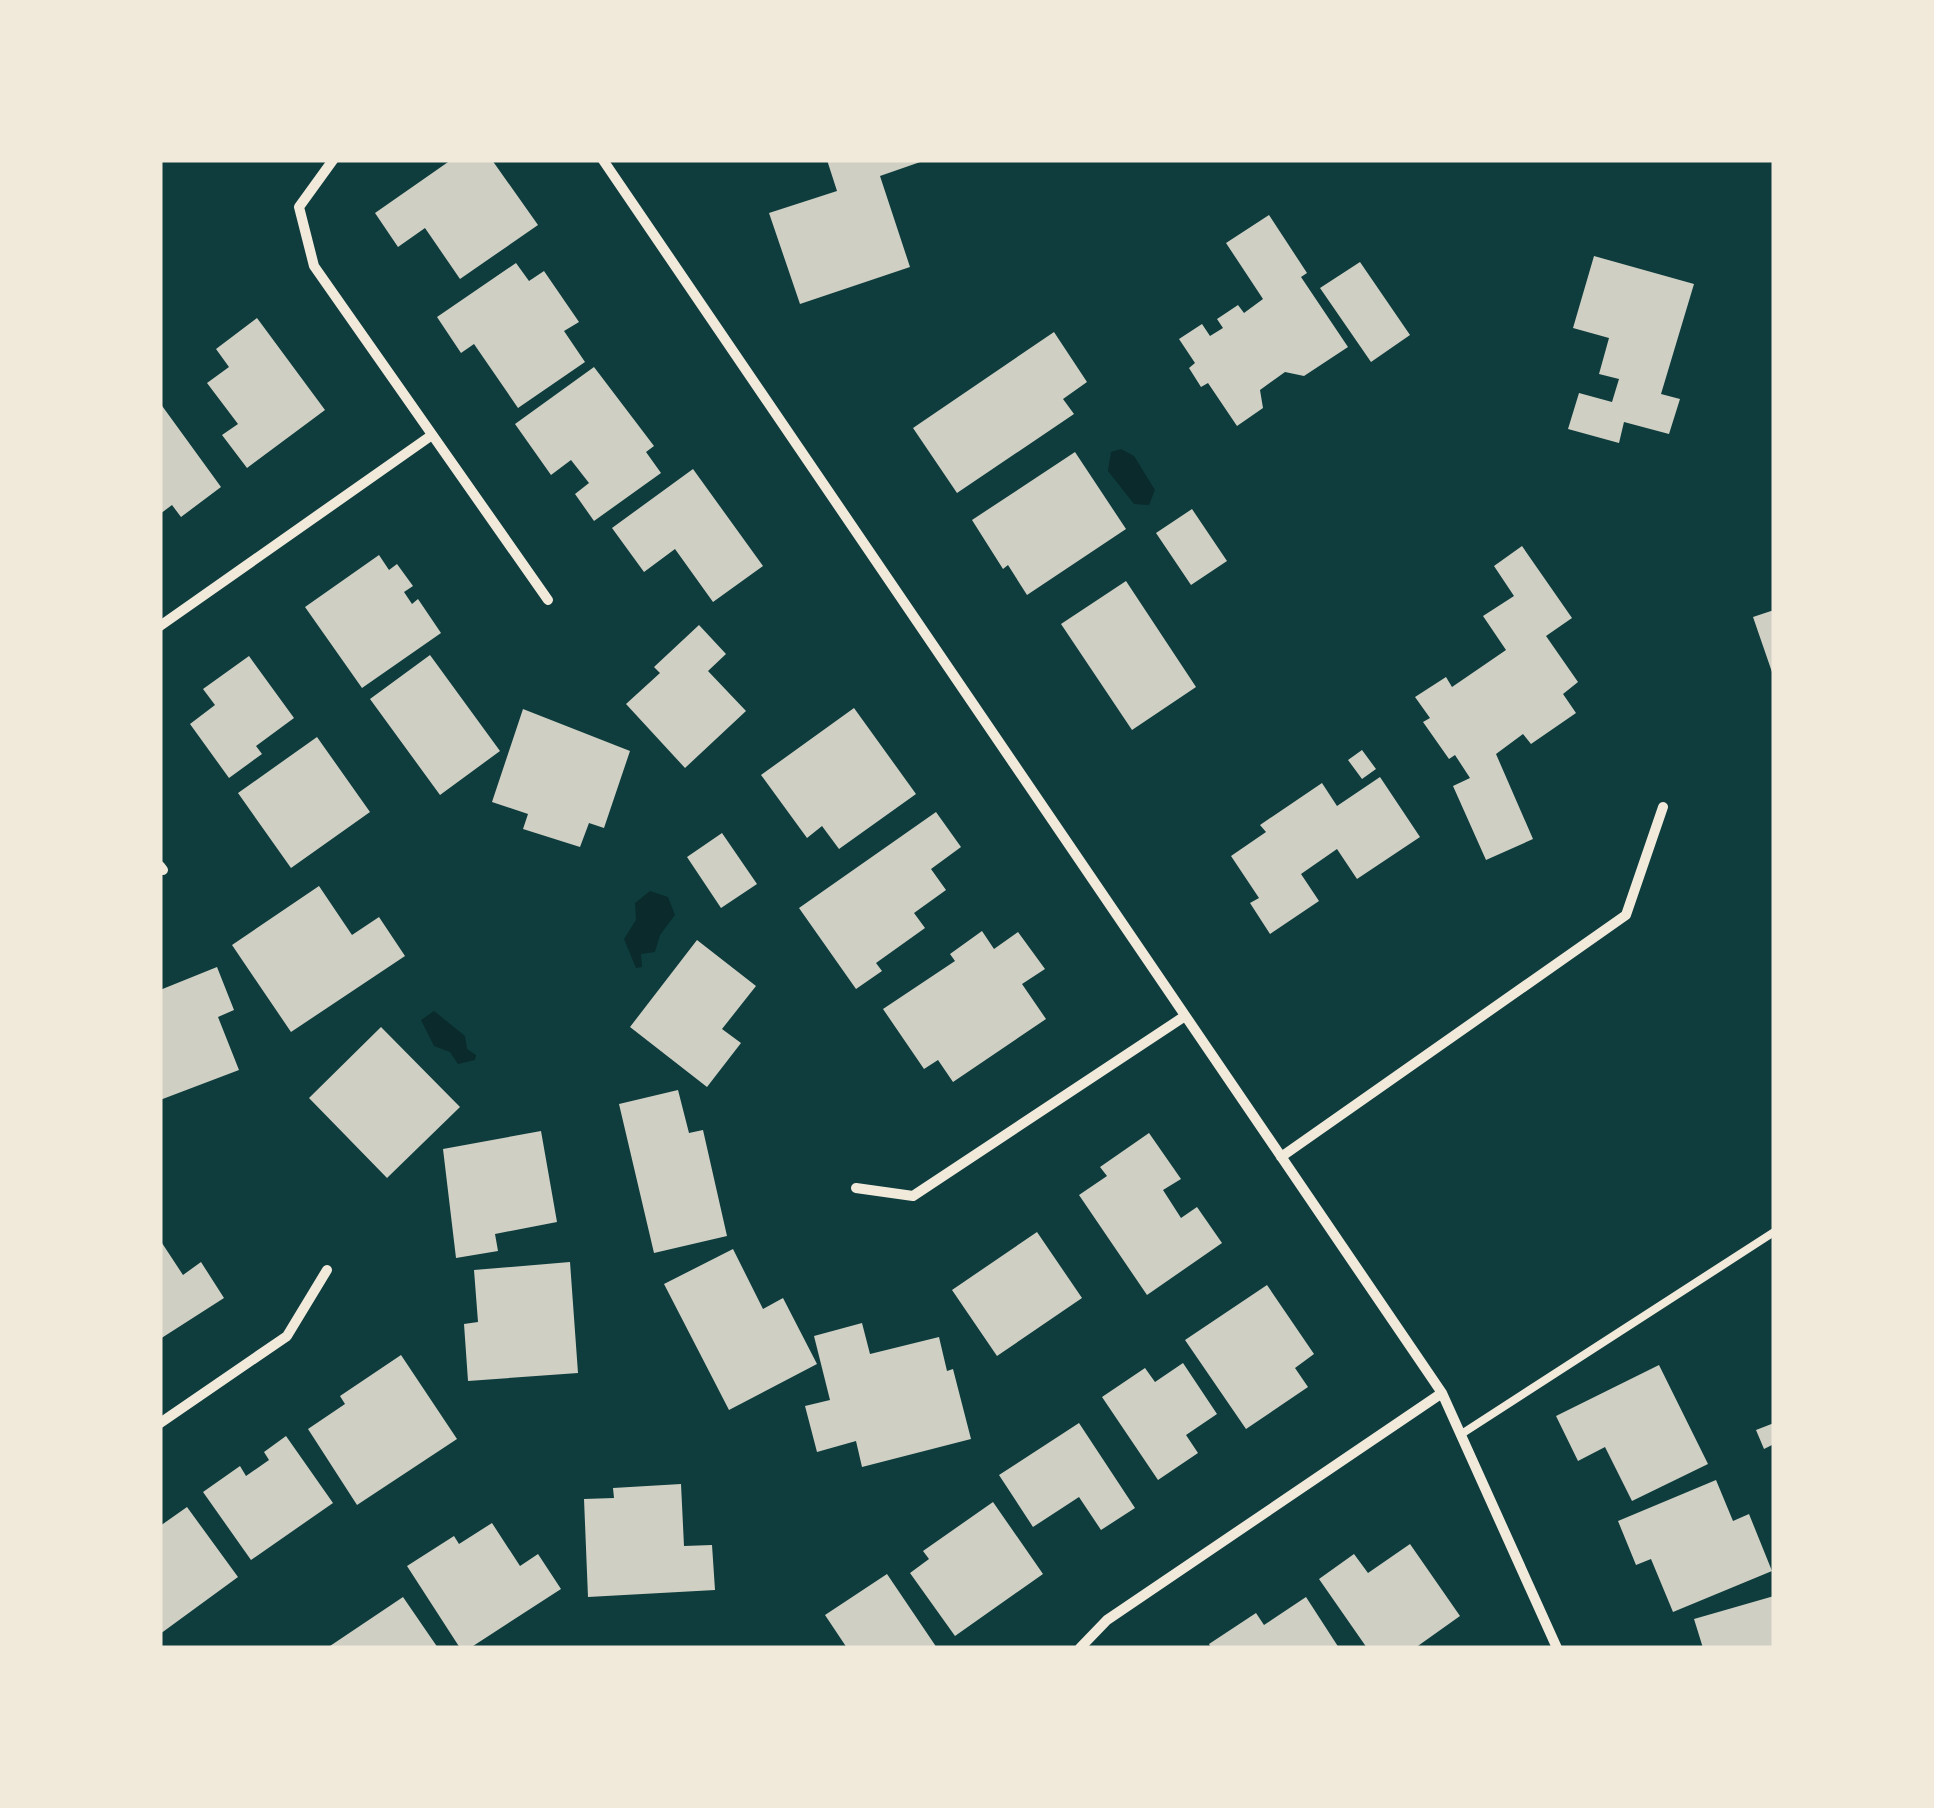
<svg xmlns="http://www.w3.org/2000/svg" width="1934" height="1808" font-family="'PT Sans',sans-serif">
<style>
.water{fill:#0a2a2b}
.building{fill:#cfcfc3}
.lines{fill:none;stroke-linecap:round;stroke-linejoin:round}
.service{stroke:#f1e9da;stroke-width:8}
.minor{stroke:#f1e9da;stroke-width:10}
</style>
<rect width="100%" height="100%" fill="#0f3d3e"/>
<path class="water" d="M1121,449L1134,456L1155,490L1149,505L1134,504L1108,471L1111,452Z
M650,891L668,897L675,915L660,935L655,952L641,954L642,967L636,968L624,939L636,920L635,903Z
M434,1011L465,1036L467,1049L476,1055L475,1060L458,1064L450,1052L434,1046L421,1020Z"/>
<path class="building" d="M451,160H492L538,225L460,279L425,228L398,247L375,213Z
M827,160H926L880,176L910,267L800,304L769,213L837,191Z
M1269,215L1307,273L1301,277L1348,347L1304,376L1285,372L1260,390L1263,408L1237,426L1208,383L1201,387L1189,368L1195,363L1179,339L1202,324L1210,336L1223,328L1217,319L1238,305L1244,313L1263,299L1226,243Z
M1594,256L1694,284L1661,394L1680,399L1669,434L1624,422L1619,443L1568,429L1579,393L1612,402L1619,379L1599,374L1609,338L1573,328Z
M1360,262L1410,335L1371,362L1320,288Z
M516,263L529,281L544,271L579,322L564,331L585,362L518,408L474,344L461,353L437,317Z
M257,318L325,410L247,468L222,435L238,424L207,383L229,367L216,349Z
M1054,332L1087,382L1063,399L1074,414L957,493L913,428Z
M594,367L654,446L646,452L661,473L594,521L575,494L589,483L571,460L551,475L515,424Z
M160,403L221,487L181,517L172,505L160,514Z
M1075,452L1126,529L1027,595L1008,565L1003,569L972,520Z
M693,469L763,566L713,602L675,549L644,572L612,528Z
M1192,509L1227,561L1191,585L1156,533Z
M1522,546L1572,618L1546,636L1578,682L1563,694L1576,713L1531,744L1523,734L1496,754L1533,839L1486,860L1453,786L1470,778L1455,755L1449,759L1423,722L1430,718L1415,697L1446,677L1452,687L1506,650L1483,616L1514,596L1494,566Z
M379,555L389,570L397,564L413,586L404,592L412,604L418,599L441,633L362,688L305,607Z
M1126,581L1196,687L1132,730L1061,624Z
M1774,610V675H1773L1753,617Z
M699,625L726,654L708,671L746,711L685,768L626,704L660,673L654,667Z
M430,655L500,751L440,795L370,699Z
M249,656L294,718L256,746L262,754L229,778L190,724L215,705L203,689Z
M854,708L916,794L839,849L822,826L807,838L761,775Z
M523,709L630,751L604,828L589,823L580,847L523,829L528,814L492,802Z
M317,737L370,812L291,868L238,793Z
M1362,750L1376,769L1362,779L1348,760Z
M1380,777L1420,837L1357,879L1337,849L1301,874L1319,901L1270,934L1250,903L1259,898L1231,856L1266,832L1260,825L1322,783L1337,806Z
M936,812L961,847L931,869L946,890L914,913L925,928L876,963L882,971L856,989L799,908Z
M722,833L757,884L721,908L687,857Z
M319,886L352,935L379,917L405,956L291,1032L232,945Z
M982,931L994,949L1018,932L1045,969L1022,984L1046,1019L953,1082L938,1060L924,1069L883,1009L955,961L950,954Z
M697,940L756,986L722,1029L741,1043L707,1087L630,1027Z
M217,967L234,1010L218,1017L239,1070L160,1100V990Z
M381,1027L460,1107L387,1178L309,1098Z
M678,1090L689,1133L703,1130L727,1236L654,1253L619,1104Z
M541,1131L557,1222L495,1234L498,1251L456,1258L443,1149Z
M1149,1133L1181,1179L1163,1190L1181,1218L1197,1207L1222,1243L1147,1295L1079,1195L1107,1176L1100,1167Z
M1037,1232L1082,1298L997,1356L952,1290Z
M160,1240L183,1275L201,1262L224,1298L160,1339Z
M733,1249L763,1309L783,1298L817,1364L729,1410L664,1284Z
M570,1262L578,1373L468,1381L464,1324L478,1322L474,1270Z
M1267,1285L1314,1354L1295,1368L1308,1387L1246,1429L1185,1340Z
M862,1323L870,1354L939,1337L947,1371L953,1369L971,1439L862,1467L856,1441L817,1452L805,1406L830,1400L814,1336Z
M401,1355L457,1439L357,1505L308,1429L345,1404L340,1396Z
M1183,1363L1217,1414L1186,1435L1198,1453L1158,1480L1102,1397L1145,1368L1155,1382Z
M1659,1365L1708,1464L1632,1501L1605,1447L1578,1461L1556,1416Z
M1079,1423L1135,1508L1101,1530L1079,1497L1033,1527L999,1475Z
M1774,1423V1444L1764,1449L1756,1430Z
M286,1436L333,1503L251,1560L203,1492L240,1466L246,1476L269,1460L264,1452Z
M1716,1480L1733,1521L1749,1514L1772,1571L1673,1612L1651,1559L1636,1565L1618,1521Z
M681,1484L684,1546L712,1545L715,1590L588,1597L584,1499L614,1498L613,1488Z
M993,1502L1043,1574L955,1636L910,1573L929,1559L923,1551Z
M187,1507L238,1577L160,1634V1526Z
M492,1523L520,1566L538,1554L561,1589L470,1648H460L407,1566L454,1536L459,1544Z
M1410,1544L1460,1616L1415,1648H1367L1319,1579L1354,1554L1368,1573Z
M887,1574L937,1648H847L825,1615Z
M1774,1596V1648H1703L1694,1619Z
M403,1597L438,1648H327Z
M1306,1597L1339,1648H1211L1209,1644L1256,1613L1264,1625Z"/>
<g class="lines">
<path class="service" d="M1463,1433L1774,1232"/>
<path class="minor" d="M333,160L299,207L314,266L548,600
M603,160L1442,1393L1557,1648
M160,626L432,435
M160,866L163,870
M1281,1157L1626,915L1663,807
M856,1188L913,1196L1185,1016
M160,1423L287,1336L327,1270
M1080,1648L1107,1620L1442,1393"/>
</g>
<rect width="1934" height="1808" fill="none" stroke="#f1e9da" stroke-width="325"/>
</svg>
